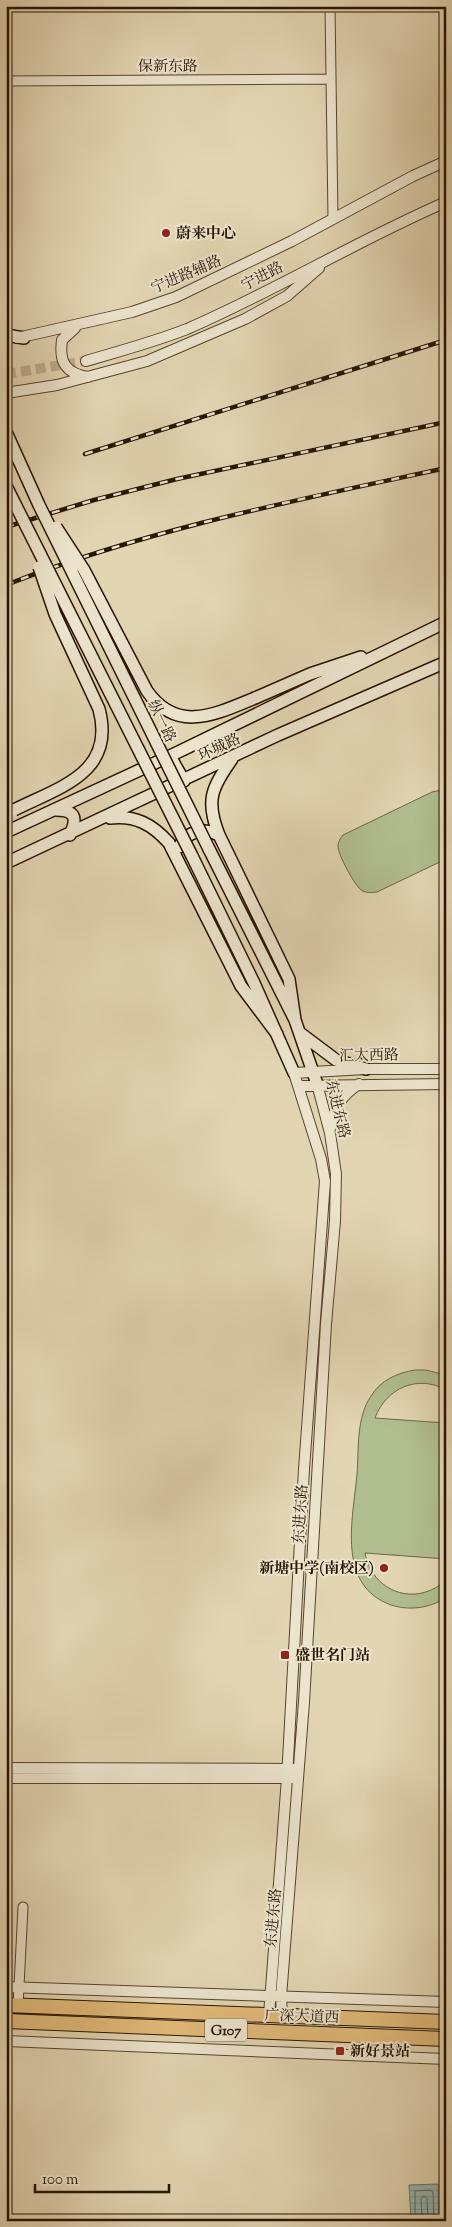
<svg xmlns="http://www.w3.org/2000/svg" width="452" height="2227" font-family="'Sorts Mill Goudy','Noto Serif SC',serif">
<style>
.green{fill:#b0be8f;stroke:#6c6848}
.water{fill:url(#water-rules);stroke:#6a756b}
.lines{fill:none;stroke-linecap:round;stroke-linejoin:round}
.shore{stroke:#5f655a;stroke-width:1}
.tertiary-tunnel{stroke:#bdae8e;stroke-width:10;stroke-dasharray:10 5;stroke-linecap:butt}
.minor-casing{stroke:#56442c;stroke-width:11}
.tertiary-casing{stroke:#56442c;stroke-width:12}
.secondary-casing{stroke:#281300;stroke-width:14}
.trunk-casing{stroke:#281300;stroke-width:16}
.minor{stroke:#ece4cd;stroke-width:9}
.tertiary{stroke:#ece4cd;stroke-width:10}
.secondary{stroke:#ece4cd;stroke-width:11}
.trunk{stroke:#e1ba79;stroke-width:14}
.rail-casing{stroke:#281300;stroke-width:4.5}
.rail{stroke:#ece4cd;stroke-width:2.5;stroke-dasharray:8;stroke-linecap:butt}
.secondary-bridge-casing{stroke:#281300;stroke-width:14;stroke-linecap:butt}
.secondary-bridge{stroke:#ece4cd;stroke-width:11}
.poi-dot{fill:#8f2418;stroke:#ece4cd;stroke-width:2}
.labels{text-anchor:middle;stroke-width:4;stroke-linejoin:round;paint-order:stroke}
.shield{fill:#ece4cd;stroke:#63523e;stroke-width:1}
.shield-label{font-size:14px;font-weight:bold;fill:#281300}
.street-label{font-size:15px;fill:#281300;stroke:#ece4cd}
.poi-label{font-size:15px;font-weight:bold;fill:#281300;stroke:#ece4cd;text-anchor:start}
</style>
<defs>
<pattern id="water-rules" width="6" height="5" patternUnits="userSpaceOnUse" patternTransform="scale(1.25)"><rect width="6" height="5" fill="#96b7b3"/><path d="M0 2.5h6" fill="none" stroke="#819c98"/></pattern>
</defs>
<rect width="100%" height="100%" fill="#e2d5b2"/>
<filter id="stains"><feTurbulence type="fractalNoise" baseFrequency=".004" numOctaves="4"/><feColorMatrix values="0 0 0 0 .2 0 0 0 0 .09 0 0 0 0 .02 0 0 0 .5 -.17"/></filter>
<radialGradient id="worn" r=".72"><stop offset=".6" stop-color="#630" stop-opacity="0"/><stop offset="1" stop-color="#630" stop-opacity=".3"/></radialGradient>
<path class="green" d="M446,789V859L377,892C371,893 366,893 361,890C354,884 338,855 338,846C338,842 340,839 343,835L432,792Z
M415,1370H426L446,1375V1390C418,1374 386,1388 375,1418L446,1423V1559L365,1553C372,1592 416,1608 446,1580V1598C429,1608 410,1611 391,1605C336,1585 353,1519 357,1474C359,1449 356,1418 371,1396C381,1380 397,1373 415,1370Z"/>
<path class="water" d="M438,2184L439,2221H411L409,2185Z"/>
<g class="lines">
<path class="shore" d="M415,2221V2191L430,2190L433,2192L434,2221
M422,2221L421,2198L424,2196L427,2198L428,2221"/>
<path class="tertiary-tunnel" d="M6,374L86,361"/>
<g class="minor-casing">
<path id="minor" d="M330,6L333,219
M6,81L330,79
M18,2006L23,1907"/>
</g>
<g class="tertiary-casing">
<path id="tertiary" d="M75,328L62,340C59,362 65,373 88,377
M17,338L132,312L176,297L292,241L413,176L446,161
M86,361C120,351 154,342 187,329C275,291 358,240 446,202
M6,393L57,385L147,361L245,319L287,296L319,268
M299,1086L446,1084
M331,1127C334,1107 342,1095 359,1084
M6,1768L293,1769
M6,1778H293
M6,1987L446,2002
M269,2015L287,1778L304,1469L325,1181L321,1159L294,1073L366,1069H446
M282,2015L281,1997L304,1702L326,1324L335,1221L336,1174L330,1133L317,1084
M6,2041L446,2059"/>
</g>
<g class="secondary-casing">
<path id="secondary" d="M6,335L24,338
M255,698L310,674L361,657
M170,756L184,781
M232,759C212,788 205,800 219,835L289,979L295,1020
M55,810C75,810 78,817 70,835
M110,818C135,815 152,824 169,843L241,986L277,1034
M6,832L170,756L446,622
M179,847C187,831 203,827 219,835
M209,849L295,1020L317,1084
M192,856L254,983L294,1073
M6,863L278,735L446,662
M300,1033L336,1060L366,1069"/>
</g>
<g class="trunk-casing">
<path id="trunk" d="M6,2005L446,2022
M6,2021L446,2039"/>
</g>
<use href="#minor" class="minor"/>
<use href="#tertiary" class="tertiary"/>
<use href="#secondary" class="secondary"/>
<use href="#trunk" class="trunk"/>
<g class="rail-casing">
<path id="rail" d="M85,454L446,340
M6,527L94,500L177,479L446,422
M6,585C148,529 297,500 446,468"/>
</g>
<use href="#rail" class="rail"/>
<g class="secondary-bridge-casing">
<path id="secondary-bridge" d="M6,432L39,505L209,849
M6,486L192,856
M56,527L84,570L147,691C177,734 216,714 255,698
M14,810C60,787 116,773 99,709L55,614L39,567"/>
</g>
<use href="#secondary-bridge" class="secondary-bridge"/>
</g>
<g class="poi-dot">
<circle cx="166" cy="233" r="5"/>
<circle cx="384" cy="1568" r="5"/>
<rect x="280" y="1650" width="10" height="10" rx="2.5"/>
<rect x="335" y="2046" width="10" height="10" rx="2.5"/>
</g>
<g class="labels">
<rect class="shield" x="205" y="2018.5" width="42" height="23" rx="4"/>
<g class="shield-label">
<text x="226" y="2035">G107</text>
</g>
<g class="street-label">
<text x="168" y="71">保新东路</text>
<text transform="translate(186 274) rotate(-23)" y="5">宁进路辅路</text>
<text transform="translate(262 276) rotate(-27)" y="5">宁进路</text>
<text transform="translate(162 721) rotate(64)" y="5">纵一路</text>
<text transform="translate(219 747) rotate(-25)" y="5">环城路</text>
<text transform="translate(369 1055) rotate(-1)" y="5">汇太西路</text>
<text transform="translate(338 1109) rotate(76)" y="5">东进东路</text>
<text transform="translate(300 1514) rotate(-86)" y="5">东进东路</text>
<text transform="translate(273 1918) rotate(-85)" y="5">东进东路</text>
<text transform="translate(302 2016) rotate(2)" y="5">广深大道西</text>
</g>
<g class="poi-label">
<text x="176" y="238">蔚来中心</text>
<text x="374" y="1573" text-anchor="end">新塘中学(南校区)</text>
<text x="295" y="1660">盛世名门站</text>
<text x="350" y="2056">新好景站</text>
</g>
</g>
<rect width="452" height="2227" fill="none" stroke="#e2d5b2" stroke-width="25"/>
<rect x="8" y="8" width="437" height="2212" fill="none" stroke="#281300" stroke-width="2.5"/>
<rect x="12" y="12" width="427" height="2202" fill="none" stroke="#281300"/>
<path d="M35 2184v8h134v-8" fill="none" stroke="#281300" stroke-width="2.5"/>
<text x="42" y="2184" font-size="15" fill="#281300" stroke="#ece4cd" stroke-width="4" paint-order="stroke">100 m</text>
<rect width="100%" height="100%" filter="url(#stains)"/>
<rect width="100%" height="100%" fill="url(#worn)"/>
</svg>
